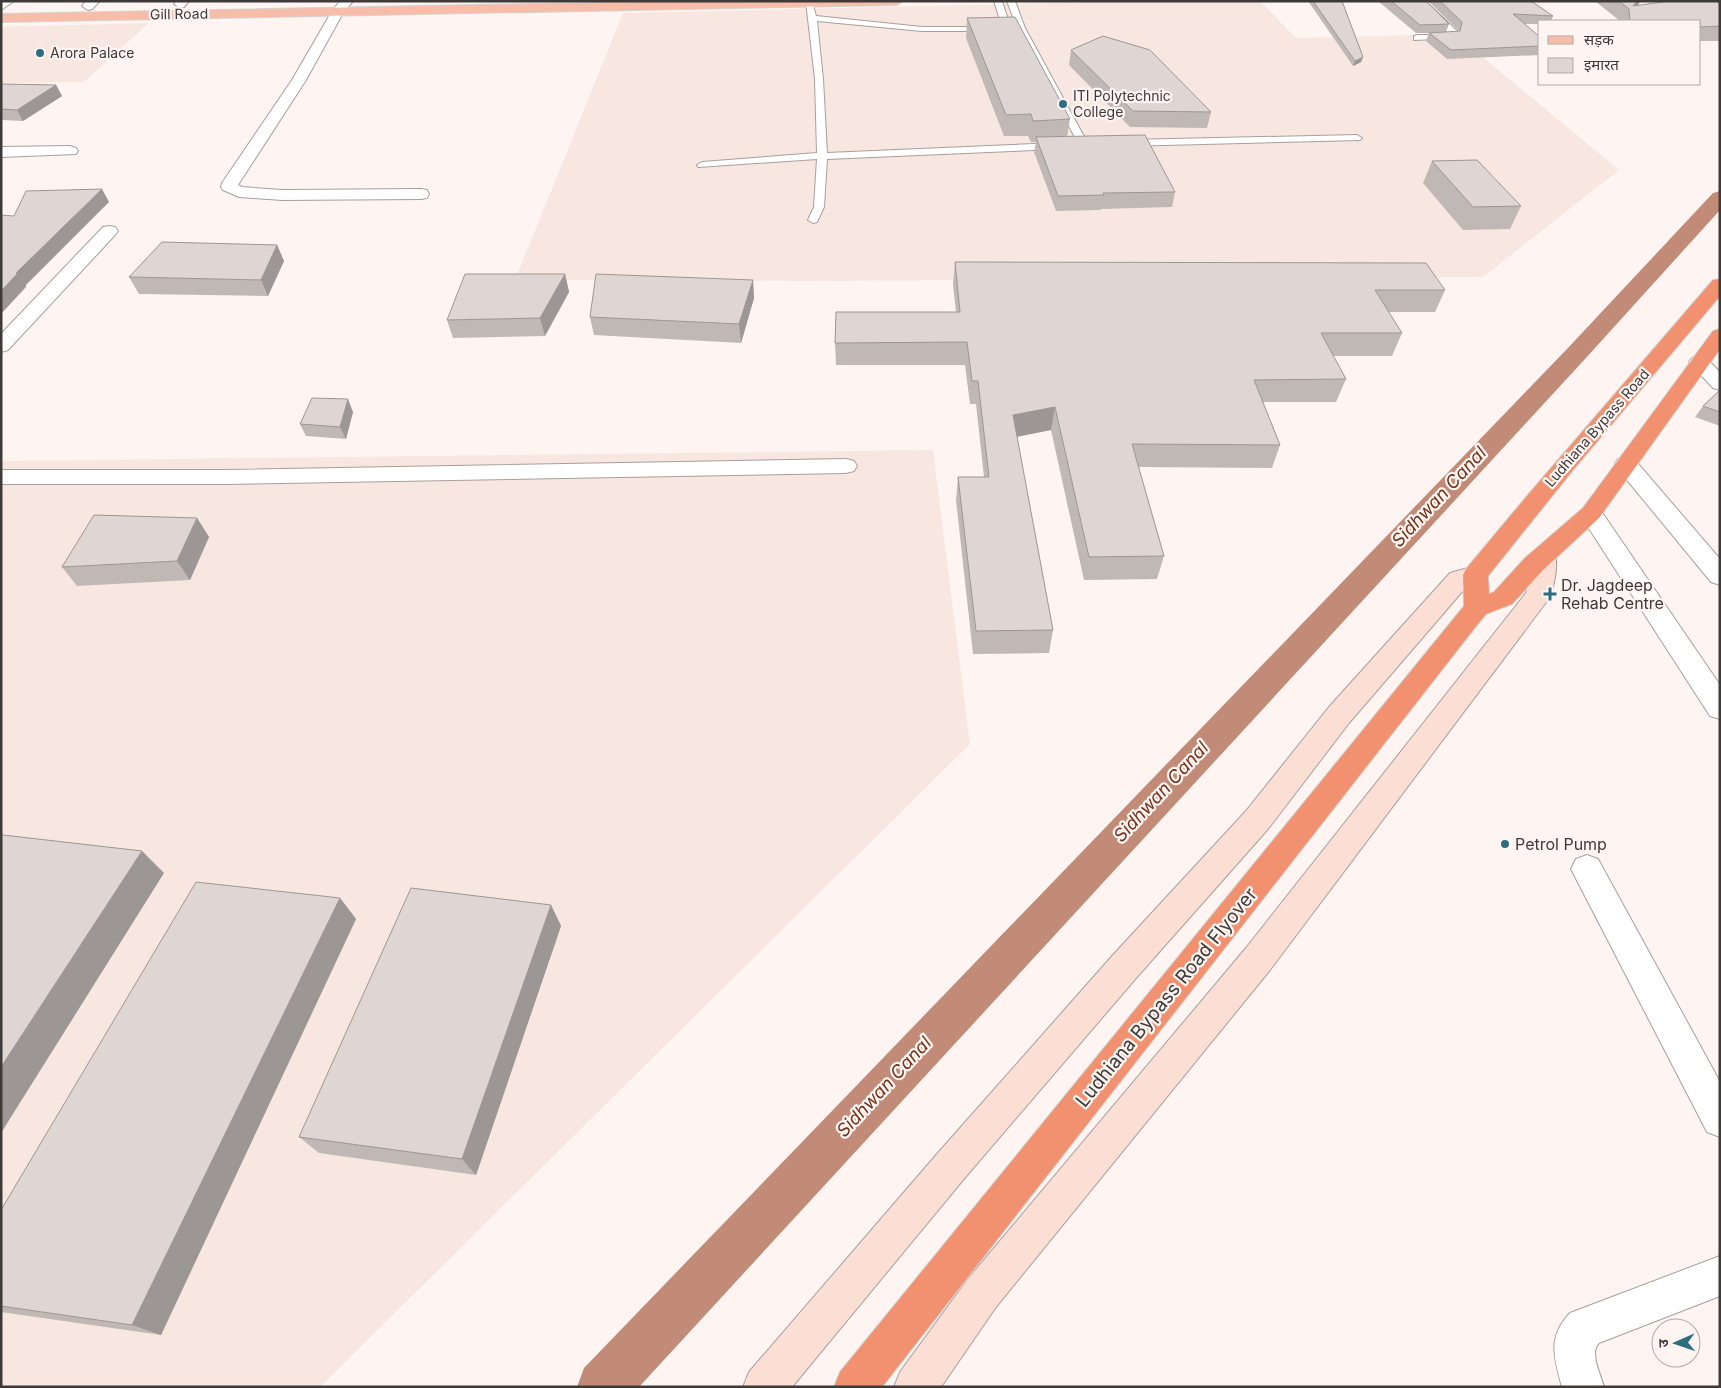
<svg xmlns="http://www.w3.org/2000/svg" width="1721" height="1388" font-family="Inter,'Noto Sans Devanagari',sans-serif">
<style>
.built{fill:#f8e7e1}
.lines{fill:none;stroke-linecap:round;stroke-linejoin:round}
.canal{fill:#c18b78;fill-rule:evenodd}
.lane-casing{stroke:#a89f9c;stroke-width:2}
.street-casing{stroke:#a89f9c;stroke-width:2}
.secondary-casing{stroke:#a89f9c;stroke-width:2}
.primary-casing{stroke:#d5d4d3;stroke-width:2}
.highway-casing{stroke:#d5d4d3;stroke-width:2}
.lane{fill:#fff;fill-rule:evenodd}
.street{fill:#fff;fill-rule:evenodd}
.secondary{fill:#fbded4;fill-rule:evenodd}
.primary{fill:#f7bda9;fill-rule:evenodd}
.highway{fill:#f1916f;fill-rule:evenodd}
.wall{fill:#c0b8b5}
.shaded-wall{fill:#9c9694}
.building{fill:#dfd6d3;stroke:#9c9694}
.poi-dot{fill:#2c6d80;stroke:#fef5f2;stroke-width:2}
.labels{text-anchor:middle;stroke-width:4.5;stroke-linejoin:round;paint-order:stroke}
.far-street-label{font-size:14px;fill:#3e3a39;stroke:#fef5f2}
.far-poi-label{font-size:14px;fill:#3e3a39;stroke:#fef5f2;text-anchor:start}
.poi-label{font-size:16px;fill:#3e3a39;stroke:#fef5f2;text-anchor:start}
.water-label{font-size:18px;font-style:italic;fill:#753117;stroke:#fef5f2}
.near-street-label{font-size:19px;fill:#3e3a39;stroke:#fef5f2}
</style>
<rect width="100%" height="100%" fill="#fef5f2"/>
<path class="built" d="M1130,1H1260L1296,38L1455,34L1619,170L1483,277L825,281L515,280L623,13Z
M149,23L84,82L1,83V27Z
M933,450L970,744L320,1387H1V461Z"/>
<g class="lines">
<path class="canal" d="M1720,191V210L1585,359L639,1387H577L584,1368L1567,349L1713,193Z"/>
<g class="lane-casing">
<path id="lane" d="M994,1H1002L1011,29L1010,31L1003,29Z
M1007,1H1015L1025,28L1087,142H1100V146L1084,148L1079,145L1017,28Z
M1416,1H1425L1457,31V38L1414,40V36L1417,35H1450Z
M806,2H812L816,16L922,27H990L994,29L990,31H922L817,21L823,79L827,153L1058,143L1063,146L1058,149L827,159L824,207L817,222L813,223L808,220L814,207L817,159L698,167L697,165L702,162L817,153L815,79Z
M1357,135L1362,138L1360,140L1126,146L1121,143L1126,140Z"/>
</g>
<g class="street-casing">
<path id="street" d="M1,1H14L1,10Z
M86,1H100L92,9L88,10L82,6Z
M176,1H189L184,7L180,8L174,4Z
M340,1H353L343,13L306,80L238,185L242,187L282,190L421,189L427,190L429,194L427,198L421,199L282,200L239,197L223,190L221,187L222,183L292,80L332,11Z
M70,146L76,148L78,151L76,154L1,157V147Z
M109,226L115,227L118,231L115,235L8,350L1,352V334L103,227Z
M1699,356L1706,358L1720,372V390L1713,388L1689,362L1692,358Z
M1626,457L1634,459L1720,559V585L1711,582L1618,469L1615,464L1618,459Z
M846,459L854,461L857,466L854,471L846,473L225,484H1V470H225Z
M1591,505L1599,508L1720,685V719L1710,716L1579,513L1583,508Z
M1587,855L1598,859L1720,1082V1137L1707,1132L1571,869L1576,859Z
M1720,1256V1296L1599,1343C1589,1353 1601,1375 1604,1387H1562C1554,1358 1547,1337 1570,1313Z"/>
</g>
<g class="secondary-casing">
<path id="secondary" d="M1544,548L1553,550C1560,561 1554,590 1547,601L1270,970L996,1307L941,1387H894L900,1372L968,1279L1246,948L1526,593L1532,556L1535,550Z
M1475,566L1484,569L1487,575L1484,581L1467,586L1349,723L1268,829L1137,977L963,1180L792,1387H743L749,1372L937,1154L1113,955L1246,811L1329,707L1450,573Z"/>
</g>
<g class="primary-casing">
<path id="primary" d="M688,1H903L897,5L1,22V14Z"/>
</g>
<g class="highway-casing">
<path id="highway" d="M1720,279V296L1573,470L1488,576L1489,594L1494,592L1525,558L1583,508L1713,331L1720,329V349L1599,518L1543,570L1512,604L1486,614L1473,630L882,1387H834L840,1372L1464,606L1463,575L1466,569L1527,496L1713,280Z"/>
</g>
<use href="#lane" class="lane"/>
<use href="#street" class="street"/>
<use href="#secondary" class="secondary"/>
<use href="#primary" class="primary"/>
<use href="#highway" class="highway"/>
</g>
<path class="wall" d="M1308,1H1342L1363,57L1361,62L1353,66Z
M1378,1H1426L1449,24L1446,32L1459,31L1428,1H1531L1553,16L1551,21H1540V24H1524L1540,37V55L1447,59L1426,41L1429,33H1416Z
M1595,1H1640L1638,6L1720,4V41H1700V21H1620Z
M967,18L1070,119L1067,137L1175,192L1172,207L1101,209V210L1056,211L1034,152L1036,142H1031L1028,136H1004L966,38Z
M1071,50L1211,112L1207,128L1130,127L1069,65Z
M1,84L56,85L62,96L23,121L1,120Z
M1432,161L1521,206L1510,229L1463,230L1423,183Z
M277,245L284,261L268,296L139,294L129,277Z
M955,262L1445,290L1435,312H1388L1402,333L1392,356H1333L1346,379L1336,402H1263L1280,445L1272,468L1138,467L1164,556L1157,579L1084,580L1051,430L1017,437L1053,630L1049,653L973,654L956,500L958,477H984L976,404H970L965,365H836L835,343L956,312L953,284Z
M565,274L569,292L545,336L453,338L447,320Z
M753,280L754,298L741,343L594,335L590,317Z
M1720,390V426L1695,417L1703,406Z
M353,412L346,439L306,436L300,424Z
M197,518L209,537L190,580L77,586L62,567Z
M340,898L356,919L161,1335L1,1312V1210Z
M551,905L561,926L476,1175L319,1153L299,1137Z"/>
<path class="shaded-wall" d="M1637,1H1640L1637,7L1633,6Z
M1363,57L1361,62L1353,66L1355,61Z
M56,85L62,96L23,121L17,110Z
M102,189L109,202L26,285V287L1,314V291L16,273Z
M277,245L284,261L268,296L261,280Z
M565,274L569,292L545,336L540,318Z
M753,280L754,298L741,343L739,324Z
M348,399L353,412L346,439L340,427Z
M1055,407L1051,430L1010,438L1013,415Z
M197,518L209,537L190,580L177,561Z
M142,851L164,873L1,1133V1067Z
M340,898L356,919L161,1335L132,1325Z
M551,905L561,926L476,1175L462,1159Z"/>
<path class="building" d="M1313,1H1342L1363,57L1355,61Z
M1391,1H1426L1449,24L1420,25Z
M1440,1H1531L1553,16L1513,14L1540,37V46L1451,50L1429,33L1460,31L1462,22Z
M1619,1H1637L1633,6L1670,1H1716L1720,4V26L1701,27L1700,26V21H1630L1629,9Z
M1015,17L1070,119L1033,121L1031,114L1006,115L967,18Z
M1103,36L1150,50L1211,112L1133,111L1071,50Z
M1,84L56,85L17,110L1,109Z
M1145,135L1175,192L1103,193L1104,195L1058,196L1036,137Z
M1477,160L1521,206L1473,207L1432,161Z
M102,189L16,273H18L1,291V215L14,216L26,191Z
M162,242L277,245L261,280L129,277Z
M955,262L1426,263L1445,290H1375L1402,333H1321L1346,379L1254,380L1280,445L1132,444L1164,556L1089,557L1055,407L1013,415L1053,630L976,631L958,477H989L978,381H972L967,342L835,343L836,312H960Z
M465,274H565L540,318L447,320Z
M596,274L753,280L739,324L590,317Z
M1720,390V412L1703,406Z
M312,398L348,399L340,427L300,424Z
M94,515L197,518L177,561L62,567Z
M3,835L142,851L1,1067V837Z
M196,882L340,898L132,1325L1,1306V1210Z
M411,888L551,905L462,1159L299,1137Z"/>
<g class="poi-dot">
<circle cx="40" cy="53" r="5"/>
<circle cx="1063" cy="104" r="5"/>
<path d="M1547.5 586.5h5v5h5v5h-5v5h-5v-5h-5v-5h5z"/>
<circle cx="1505" cy="844" r="5"/>
</g>
<g class="labels">
<g class="far-street-label">
<text transform="translate(179 14) rotate(-1)" y="5">Gill Road</text>
<text transform="translate(1597 428) rotate(-49)" y="5">Ludhiana Bypass Road</text>
</g>
<g class="far-poi-label">
<text x="50" y="58">Arora Palace</text>
<text x="1073" y="101">ITI Polytechnic<tspan x="1073" dy="16">College</tspan></text>
</g>
<g class="poi-label">
<text x="1561" y="591">Dr. Jagdeep<tspan x="1561" dy="18">Rehab Centre</tspan></text>
<text x="1515" y="850">Petrol Pump</text>
</g>
<g class="water-label">
<text transform="translate(1439 497) rotate(-47)" y="6">Sidhwan Canal</text>
<text transform="translate(1161 792) rotate(-47)" y="6">Sidhwan Canal</text>
<text transform="translate(884 1087) rotate(-47)" y="6">Sidhwan Canal</text>
</g>
<g class="near-street-label">
<text transform="translate(1166 997) rotate(-51)" y="7">Ludhiana Bypass Road Flyover</text>
</g>
</g>
<rect width="1721" height="1388" fill="none" stroke="#3e3a39" stroke-width="5"/>
<rect x="1538" y="20" width="162" height="65" fill="#fef5f2" stroke="#b1aaa8"/>
<rect x="1548" y="36" width="25" height="8" fill="#f7bda9" stroke="#b1aaa8"/>
<text x="1584" y="45" font-size="15" fill="#3e3a39">सड़क</text>
<rect x="1548" y="58" width="25" height="15" fill="#dfd6d3" stroke="#b1aaa8"/>
<text x="1584" y="70" font-size="15" fill="#3e3a39">इमारत</text>
<g transform="translate(1676 1343) rotate(268)"><circle r="24" fill="#fef5f2" stroke="#b1aaa8"/>
<path d="M0-4L9 19L0 12L-9 19Z" fill="#2c6d80"/>
<text y="-8" font-size="14" font-weight="bold" text-anchor="middle" fill="#3e3a39">उ</text>
</g>
</svg>
